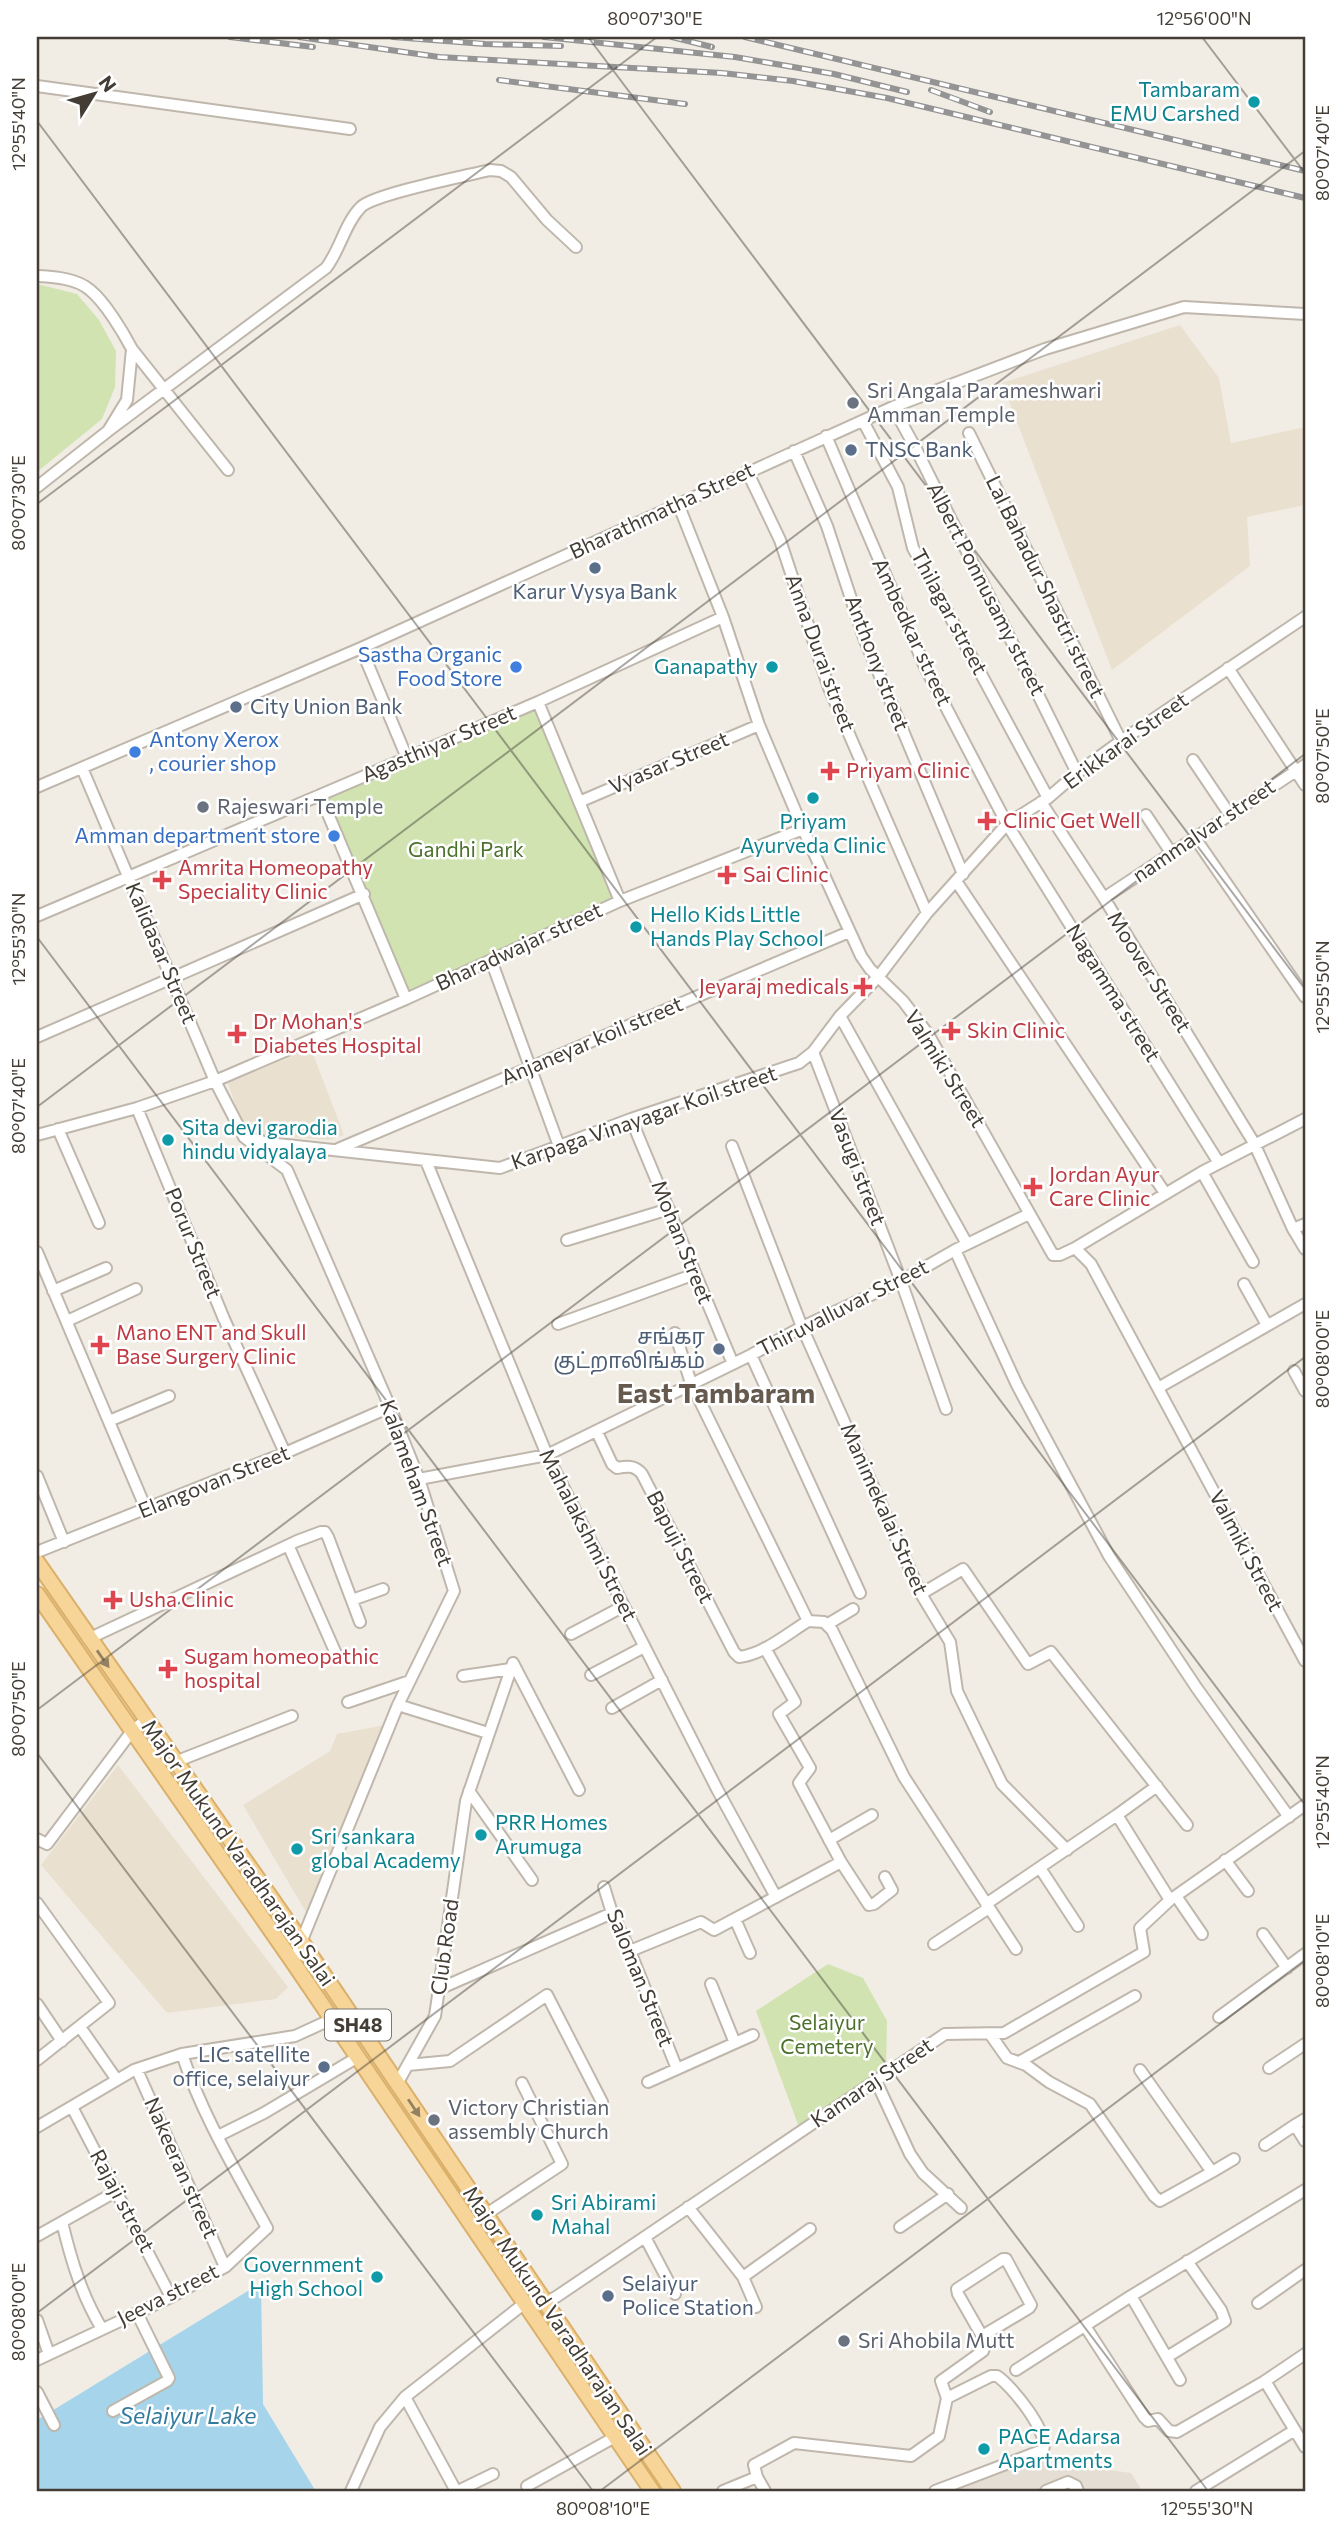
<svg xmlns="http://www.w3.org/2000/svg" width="1342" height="2528" font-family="Commissioner,'Noto Sans Tamil',sans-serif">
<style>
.residential{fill:#e5ded4}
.education{fill:#eae0d0}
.green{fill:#d0e3b1}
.water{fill:#a5d4eb}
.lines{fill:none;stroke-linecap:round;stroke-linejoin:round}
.minor-casing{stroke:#bfb7ac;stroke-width:14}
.major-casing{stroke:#dbb06a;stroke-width:18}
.minor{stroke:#fff;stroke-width:10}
.major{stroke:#f7d599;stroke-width:14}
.rail-casing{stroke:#949494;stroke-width:6}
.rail{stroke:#fff;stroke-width:3.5;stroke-dasharray:10;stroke-linecap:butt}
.oneway{fill:#948162}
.ticks{fill:none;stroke:#433d35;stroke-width:2;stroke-opacity:0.45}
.culture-dot{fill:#0f9aa8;stroke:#fff;stroke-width:2.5}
.worship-dot{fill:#6b7280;stroke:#fff;stroke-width:2.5}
.service-dot{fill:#5c6f8a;stroke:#fff;stroke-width:2.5}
.shop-dot{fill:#3f7fe0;stroke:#fff;stroke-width:2.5}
.health-dot{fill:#e0444e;stroke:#fff;stroke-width:2.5}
.labels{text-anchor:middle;stroke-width:5;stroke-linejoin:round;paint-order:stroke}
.shield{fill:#fff;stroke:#7b7772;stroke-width:2}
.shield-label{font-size:19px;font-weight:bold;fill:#433d35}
.culture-label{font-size:21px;fill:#0d838f;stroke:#fff;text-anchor:start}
.worship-label{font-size:21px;fill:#5b616d;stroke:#fff;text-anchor:start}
.service-label{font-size:21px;fill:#4e5e75;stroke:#fff;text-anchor:start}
.street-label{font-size:21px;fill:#433d35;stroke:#fff}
.shop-label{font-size:21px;fill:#366cbe;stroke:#fff;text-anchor:end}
.health-label{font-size:21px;fill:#be3a42;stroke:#fff;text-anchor:start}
.park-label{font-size:21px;fill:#4c712d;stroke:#fff}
.water-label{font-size:23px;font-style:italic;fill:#347ba0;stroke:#fff}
.district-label{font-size:28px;font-weight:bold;fill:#655a4d;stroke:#fff}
.neatline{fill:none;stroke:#433d35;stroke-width:2.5}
.ticks-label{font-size:18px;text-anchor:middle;fill:#433d35}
</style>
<rect width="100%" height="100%" fill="#f1ede5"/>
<path class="residential" d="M1027,2459L1131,2473L1142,2491H943Z"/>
<path class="education" d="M1180,325L1219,378L1231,443L1305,427V505L1247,517L1250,566L1112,670L1002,383Z
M310,1046L344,1135L329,1140L245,1134L228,1083Z
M385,1725L307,1914L243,1805L330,1751L337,1734Z
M118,1765L288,1987L276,1999L167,2013L41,1865Z"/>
<path class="green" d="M37,284L77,294L99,320L116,351L115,387L102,419L37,472Z
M532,704L619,898L406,999L320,795Z
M828,1964L863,1978L887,2021L886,2069L799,2127L756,2011Z"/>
<path class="water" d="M261,2283L263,2404L315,2490L37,2491V2420Z"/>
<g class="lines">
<g class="minor-casing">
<path id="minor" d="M37,86L350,129
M37,276C54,277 76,278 90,290C105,302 123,332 132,349L228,470
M893,407L916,449L1077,773
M863,421L898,487L913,548L1048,798
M108,431L326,268C340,250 345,223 361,207C374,194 466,176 490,170L501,171L511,177L547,220L576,247
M969,433L1121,741
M826,436L925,667L1007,824L1219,1163
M794,451L827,526L864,638L963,874
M747,471L780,540L829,688L927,913
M37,487L108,431L127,400L132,349
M679,506L723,617L759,725L803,829L861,956L870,969L903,1001L928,1034L1053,1255H1060L1075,1248L1091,1264L1305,1661
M361,648L407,758
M1228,668L1305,785
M538,702L620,901
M1193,760L1230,815
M82,768L215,1081L244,1137L287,1170L390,1407L419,1479L454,1591L398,1705L293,1962
M37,787L361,648L893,407L1045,349L1184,307L1305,314
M320,795L406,999
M579,802L759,725
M1041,802L1104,898L1254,1143L1293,1229L1305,1224
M1146,815L1172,854
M1195,838L1305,997
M956,881L1165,1193
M1104,898L1305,765
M37,916L538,702L723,617
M491,960L559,1146
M840,1016L967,1244
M37,1037L364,894
M813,1052L901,1281L946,1409
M137,1108L224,1319L285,1453
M631,1119L733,1364
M58,1129L99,1223
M37,1135L137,1108L215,1081L406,999L620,901L803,829
M250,1138L268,1143L500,1168L631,1119L799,1063L813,1052L840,1016L879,976L927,913L1007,824L1048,798L1077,773L1121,741L1305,617
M732,1146L802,1327L921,1594L950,1642L957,1691L1002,1784L1067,1850
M338,1149L849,932
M426,1161L547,1455L717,1789L776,1897
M1202,1172L1253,1262
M1293,1229L1305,1249
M567,1240L669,1209
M1075,1248L1202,1172L1305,1119
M955,1250L1017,1385L1109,1556L1196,1687L1289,1817
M37,1252L146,1509
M1244,1284L1267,1325
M53,1291L106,1268
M67,1321L136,1289
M558,1324L695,1274
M675,1333L691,1383L808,1621L824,1622L832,1630L904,1777L1016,1949
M751,1355L860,1593
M1294,1371L1305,1391
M1158,1388L1305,1304
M109,1421L169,1396
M597,1432L612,1464L617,1468C627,1466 635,1465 642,1474L734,1652L739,1657C764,1654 787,1634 808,1621
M37,1476L64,1542
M419,1479L547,1455L751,1355L802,1327L901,1281L955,1250L1029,1214
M289,1547L337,1656
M37,1552L285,1453L390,1407
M921,1594L963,1569L1028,1664L1051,1652L1187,1825
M352,1600L383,1589
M828,1624L853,1609
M571,1634L624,1606
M88,1639L297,1541L321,1532H325L328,1537L360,1622
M765,1648L795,1702L779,1714L810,1768L799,1783L841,1862L869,1905L874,1904L892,1890L885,1877
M513,1663L579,1790
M591,1675L644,1647
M463,1676L511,1669
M348,1702L410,1681
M398,1705L488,1733
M612,1708L662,1680
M175,1762L292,1716
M469,1791L532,1880
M1117,1815L1157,1786
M37,1839L47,1844L132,1731L146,1720
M829,1840L872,1815
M1225,1860L1248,1891
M1040,1868L1078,1926
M604,1887L612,1913L630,1951L677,2069
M1176,1896L1202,1934
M37,1903L109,2003L37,2060
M986,1904L1117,1815L1170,1900
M735,1919L750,1953
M1263,1934L1287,1968
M934,1944L989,1908
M630,1951L701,1922L714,1930L841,1862
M439,1989L612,1913
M37,2004L62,2041
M1219,2017L1305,1954
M80,2027L117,2080
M990,2034L1007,2058L1026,2065L1049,2082L1090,2104L1154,2196L1160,2201L1212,2172L1140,2070
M735,2043L753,2035
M1019,2062L1135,1996
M408,2065L450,2061L547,1995L602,2102
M1269,2068L1305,2044
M137,2070L225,2267
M876,2081L910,2154L923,2173L961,2208
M648,2082L735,2043L711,1984
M397,2084L435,2016L466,1801L513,1663
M72,2107L171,2297
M1305,2119L1295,2125L1305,2141
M37,2127L134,2070L182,2054L295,2036L332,2019
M218,2136L264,2113L358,2057
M1265,2145L1295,2125
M1212,2172L1234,2159
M688,2207L743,2277L756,2307
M485,2215L562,2164L522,2083
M62,2222C71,2260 82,2296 102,2329
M900,2227L948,2194
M37,2236L117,2191
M645,2237L675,2294
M743,2277L810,2229
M1131,2296L1180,2380
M1258,2303L1305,2270
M37,2320L49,2354
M1085,2326L1144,2417L1148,2421L1158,2419L1169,2431L1177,2432L1265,2381
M1305,2354L1265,2381L1305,2447
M1167,2357L1225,2321L1221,2310L1187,2261
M37,2360L171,2297L225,2267L267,2228C236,2171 202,2115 182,2054
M1016,2370L1131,2296L1305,2190
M37,2392L54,2425
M405,2397L456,2491
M947,2398L941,2381L983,2351C986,2345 985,2342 982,2336L958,2294L957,2289L1003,2259H1006L1031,2305L1029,2308L982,2336
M113,2411L167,2381L169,2378L137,2313
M757,2477L754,2465L794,2443L911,2456L939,2436L947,2398L991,2376H997C1012,2386 1050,2433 1043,2450L935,2491
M527,2486L615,2437
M351,2491L380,2427L405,2397L521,2306L544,2303L556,2297L945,2034L1004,2033L1144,1952L1140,1928L1170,1900L1305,1805
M458,2491L493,2474
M723,2491L757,2477L765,2491
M1046,2491L1068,2482L1076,2486L1078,2491
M1196,2491L1295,2430"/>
</g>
<g class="major-casing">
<path id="major" d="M37,1562L301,1941L673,2491
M37,1594L293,1962L652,2491"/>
</g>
<use href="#minor" class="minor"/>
<use href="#major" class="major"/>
<g class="rail-casing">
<path id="rail" d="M230,37L313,47
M299,37L439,57L722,73L793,81L887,98L1305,198
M393,37L485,44L561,46
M544,37L735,57L834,74L907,92
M672,37L712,47
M745,37L1305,171
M499,80L685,104
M931,90L990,112"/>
</g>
<use href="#rail" class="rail"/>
</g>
<defs><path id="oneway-solid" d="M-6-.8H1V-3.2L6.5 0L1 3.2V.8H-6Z" transform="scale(1.75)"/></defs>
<g class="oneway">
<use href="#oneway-solid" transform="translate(103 1659) rotate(55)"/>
<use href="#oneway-solid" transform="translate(414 2108) rotate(56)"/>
</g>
<path class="ticks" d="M588,37L1305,989M1202,37L1305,173M37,121L1305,1805M37,504L657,37M37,937L1208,2491M37,1107L1305,151M37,1710L1305,754M37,1753L593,2491M37,2313L1305,1357M600,2491L1305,1960"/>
<g class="culture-dot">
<circle cx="1254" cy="102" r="7"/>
<circle cx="772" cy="667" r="7"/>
<circle cx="813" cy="798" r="7"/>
<circle cx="636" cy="927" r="7"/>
<circle cx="168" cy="1140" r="7"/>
<circle cx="481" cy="1835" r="7"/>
<circle cx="297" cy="1849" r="7"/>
<circle cx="537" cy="2215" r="7"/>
<circle cx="377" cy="2277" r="7"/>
<circle cx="984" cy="2449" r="7"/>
</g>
<g class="worship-dot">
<circle cx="853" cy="403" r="7"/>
<circle cx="203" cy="807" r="7"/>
<circle cx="434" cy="2120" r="7"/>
<circle cx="844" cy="2341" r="7"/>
</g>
<g class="service-dot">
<circle cx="851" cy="450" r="7"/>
<circle cx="595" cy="568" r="7"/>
<circle cx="236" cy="707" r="7"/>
<circle cx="719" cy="1349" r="7"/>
<circle cx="324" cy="2067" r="7"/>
<circle cx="608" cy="2296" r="7"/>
</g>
<g class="shop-dot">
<circle cx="516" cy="667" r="7"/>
<circle cx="135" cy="752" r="7"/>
<circle cx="334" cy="836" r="7"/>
</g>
<g class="health-dot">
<path d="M826.5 760.5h7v7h7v7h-7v7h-7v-7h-7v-7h7z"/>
<path d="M983.5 810.5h7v7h7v7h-7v7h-7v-7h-7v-7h7z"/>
<path d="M723.5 864.5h7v7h7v7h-7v7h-7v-7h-7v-7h7z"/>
<path d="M158.5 869.5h7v7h7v7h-7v7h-7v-7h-7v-7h7z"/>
<path d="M859.5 976.5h7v7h7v7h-7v7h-7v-7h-7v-7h7z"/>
<path d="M947.5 1020.5h7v7h7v7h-7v7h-7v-7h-7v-7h7z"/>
<path d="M233.5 1023.5h7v7h7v7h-7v7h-7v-7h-7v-7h7z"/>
<path d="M1029.5 1176.5h7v7h7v7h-7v7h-7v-7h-7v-7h7z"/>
<path d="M96.5 1334.5h7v7h7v7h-7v7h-7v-7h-7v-7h7z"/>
<path d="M109.5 1589.5h7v7h7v7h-7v7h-7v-7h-7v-7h7z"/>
<path d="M164.5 1658.5h7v7h7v7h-7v7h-7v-7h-7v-7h7z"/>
</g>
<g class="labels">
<rect class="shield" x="325" y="2009.5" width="66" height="31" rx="5"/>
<g class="shield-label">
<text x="358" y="2032">SH48</text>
</g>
<g class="culture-label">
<text x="1240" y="97" text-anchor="end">Tambaram<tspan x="1240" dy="24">EMU Carshed</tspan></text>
<text x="758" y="674" text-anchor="end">Ganapathy</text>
<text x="813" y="829" text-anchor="middle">Priyam<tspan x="813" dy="24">Ayurveda Clinic</tspan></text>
<text x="650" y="922">Hello Kids Little<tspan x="650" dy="24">Hands Play School</tspan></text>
<text x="182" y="1135">Sita devi garodia<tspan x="182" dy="24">hindu vidyalaya</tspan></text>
<text x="495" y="1830">PRR Homes<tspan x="495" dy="24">Arumuga</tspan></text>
<text x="311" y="1844">Sri sankara<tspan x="311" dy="24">global Academy</tspan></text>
<text x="551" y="2210">Sri Abirami<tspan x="551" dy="24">Mahal</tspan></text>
<text x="363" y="2272" text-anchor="end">Government<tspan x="363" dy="24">High School</tspan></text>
<text x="998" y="2444">PACE Adarsa<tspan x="998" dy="24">Apartments</tspan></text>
</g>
<g class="worship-label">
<text x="867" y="398">Sri Angala Parameshwari<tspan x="867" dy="24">Amman Temple</tspan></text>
<text x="217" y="814">Rajeswari Temple</text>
<text x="448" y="2115">Victory Christian<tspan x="448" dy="24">assembly Church</tspan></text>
<text x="858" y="2348">Sri Ahobila Mutt</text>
</g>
<g class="service-label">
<text x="865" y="457">TNSC Bank</text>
<text x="595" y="599" text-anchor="middle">Karur Vysya Bank</text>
<text x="250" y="714">City Union Bank</text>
<text x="705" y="1344" text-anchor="end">சங்கர<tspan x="705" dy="24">குட்றாலிங்கம்</tspan></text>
<text x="310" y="2062" text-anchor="end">LIC satellite<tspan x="310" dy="24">office, selaiyur</tspan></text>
<text x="622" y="2291">Selaiyur<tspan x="622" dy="24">Police Station</tspan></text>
</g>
<g class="street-label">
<text transform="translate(662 511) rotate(-25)" y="7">Bharathmatha Street</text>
<text transform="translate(1045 587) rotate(64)" y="7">Lal Bahadur Shastri street</text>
<text transform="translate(986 589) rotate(63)" y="7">Albert Ponnusamy street</text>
<text transform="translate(949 612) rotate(62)" y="7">Thilagar street</text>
<text transform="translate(912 632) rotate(65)" y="7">Ambedkar street</text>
<text transform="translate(820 653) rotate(70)" y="7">Anna Durai street</text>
<text transform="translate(877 663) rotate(69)" y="7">Anthony street</text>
<text transform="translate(1126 741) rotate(-36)" y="7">Erikkarai Street</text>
<text transform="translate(439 744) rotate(-23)" y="7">Agasthiyar Street</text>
<text transform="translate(669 763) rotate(-23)" y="7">Vyasar Street</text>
<text transform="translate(1204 831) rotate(-34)" y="7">nammalvar street</text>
<text transform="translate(519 947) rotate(-25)" y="7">Bharadwajar street</text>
<text transform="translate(161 953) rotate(67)" y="7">Kalidasar Street</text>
<text transform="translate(1149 972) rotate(58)" y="7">Moover Street</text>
<text transform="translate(1113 993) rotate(58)" y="7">Nagamma street</text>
<text transform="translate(592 1041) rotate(-23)" y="7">Anjaneyar koil street</text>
<text transform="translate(945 1069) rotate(58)" y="7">Valmiki Street</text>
<text transform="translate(644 1118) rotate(-19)" y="7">Karpaga Vinayagar Koil street</text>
<text transform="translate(857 1167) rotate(69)" y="7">Vasugi street</text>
<text transform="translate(682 1242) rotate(68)" y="7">Mohan Street</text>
<text transform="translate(193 1243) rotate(68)" y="7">Porur Street</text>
<text transform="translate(843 1308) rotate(-27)" y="7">Thiruvalluvar Street</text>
<text transform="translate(214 1482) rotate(-22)" y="7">Elangovan Street</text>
<text transform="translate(416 1483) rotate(70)" y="7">Kalameham Street</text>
<text transform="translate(884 1509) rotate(66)" y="7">Manimekalai Street</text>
<text transform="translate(588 1535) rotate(63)" y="7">Mahalakshmi Street</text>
<text transform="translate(680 1547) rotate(63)" y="7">Bapuji Street</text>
<text transform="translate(1246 1551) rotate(62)" y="7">Valmiki Street</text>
<text transform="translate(238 1853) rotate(55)" y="7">Major Mukund Varadharajan Salai</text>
<text transform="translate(445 1947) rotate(-82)" y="7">Club Road</text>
<text transform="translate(640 1978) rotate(68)" y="7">Saloman Street</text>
<text transform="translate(872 2083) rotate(-34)" y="7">Kamaraj Street</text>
<text transform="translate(181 2168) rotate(66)" y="7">Nakeeran street</text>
<text transform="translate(122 2201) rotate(62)" y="7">Rajaji street</text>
<text transform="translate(168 2295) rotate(-27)" y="7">Jeeva street</text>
<text transform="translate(557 2321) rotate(56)" y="7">Major Mukund Varadharajan Salai</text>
</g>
<g class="shop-label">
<text x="502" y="662">Sastha Organic<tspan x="502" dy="24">Food Store</tspan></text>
<text x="149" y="747" text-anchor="start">Antony Xerox<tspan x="149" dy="24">, courier shop</tspan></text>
<text x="320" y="843">Amman department store</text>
</g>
<g class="health-label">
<text x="846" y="778">Priyam Clinic</text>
<text x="1003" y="828">Clinic Get Well</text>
<text x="178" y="875">Amrita Homeopathy<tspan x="178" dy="24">Speciality Clinic</tspan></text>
<text x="743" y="882">Sai Clinic</text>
<text x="849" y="994" text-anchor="end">Jeyaraj medicals</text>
<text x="253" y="1029">Dr Mohan's<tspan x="253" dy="24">Diabetes Hospital</tspan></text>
<text x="967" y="1038">Skin Clinic</text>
<text x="1049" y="1182">Jordan Ayur<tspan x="1049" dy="24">Care Clinic</tspan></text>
<text x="116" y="1340">Mano ENT and Skull<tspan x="116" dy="24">Base Surgery Clinic</tspan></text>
<text x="129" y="1607">Usha Clinic</text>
<text x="184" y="1664">Sugam homeopathic<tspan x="184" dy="24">hospital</tspan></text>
</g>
<g class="park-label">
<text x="466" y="857">Gandhi Park</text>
<text x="827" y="2030">Selaiyur<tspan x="827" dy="24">Cemetery</tspan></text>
</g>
<g class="water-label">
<text x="188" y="2424">Selaiyur Lake</text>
</g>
<g class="district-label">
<text x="716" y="1403">East Tambaram</text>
</g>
</g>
<rect width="1342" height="2528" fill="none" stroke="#ffffff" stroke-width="77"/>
<g transform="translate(94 94) rotate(53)" stroke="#ffffff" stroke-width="5" paint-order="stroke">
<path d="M0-5L12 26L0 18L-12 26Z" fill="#433d35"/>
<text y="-10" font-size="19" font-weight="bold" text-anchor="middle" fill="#433d35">N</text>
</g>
<rect x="38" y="38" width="1266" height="2452" class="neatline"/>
<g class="ticks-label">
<text x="655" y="25">80°07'30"E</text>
<text x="1204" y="25">12°56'00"N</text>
<text transform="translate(19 124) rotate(-90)" y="6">12°55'40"N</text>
<text transform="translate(1323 153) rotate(-90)" y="6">80°07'40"E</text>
<text transform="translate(19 503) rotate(-90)" y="6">80°07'30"E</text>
<text transform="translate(1323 756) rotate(-90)" y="6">80°07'50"E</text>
<text transform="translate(19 939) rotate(-90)" y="6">12°55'30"N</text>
<text transform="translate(1323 987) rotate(-90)" y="6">12°55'50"N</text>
<text transform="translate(19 1106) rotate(-90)" y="6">80°07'40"E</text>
<text transform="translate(1323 1359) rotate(-90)" y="6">80°08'00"E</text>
<text transform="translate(19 1709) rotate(-90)" y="6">80°07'50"E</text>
<text transform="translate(1323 1802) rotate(-90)" y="6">12°55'40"N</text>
<text transform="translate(1323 1961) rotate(-90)" y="6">80°08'10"E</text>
<text transform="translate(19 2312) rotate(-90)" y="6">80°08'00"E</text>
<text x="603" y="2515">80°08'10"E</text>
<text x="1207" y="2515">12°55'30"N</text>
</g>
</svg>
